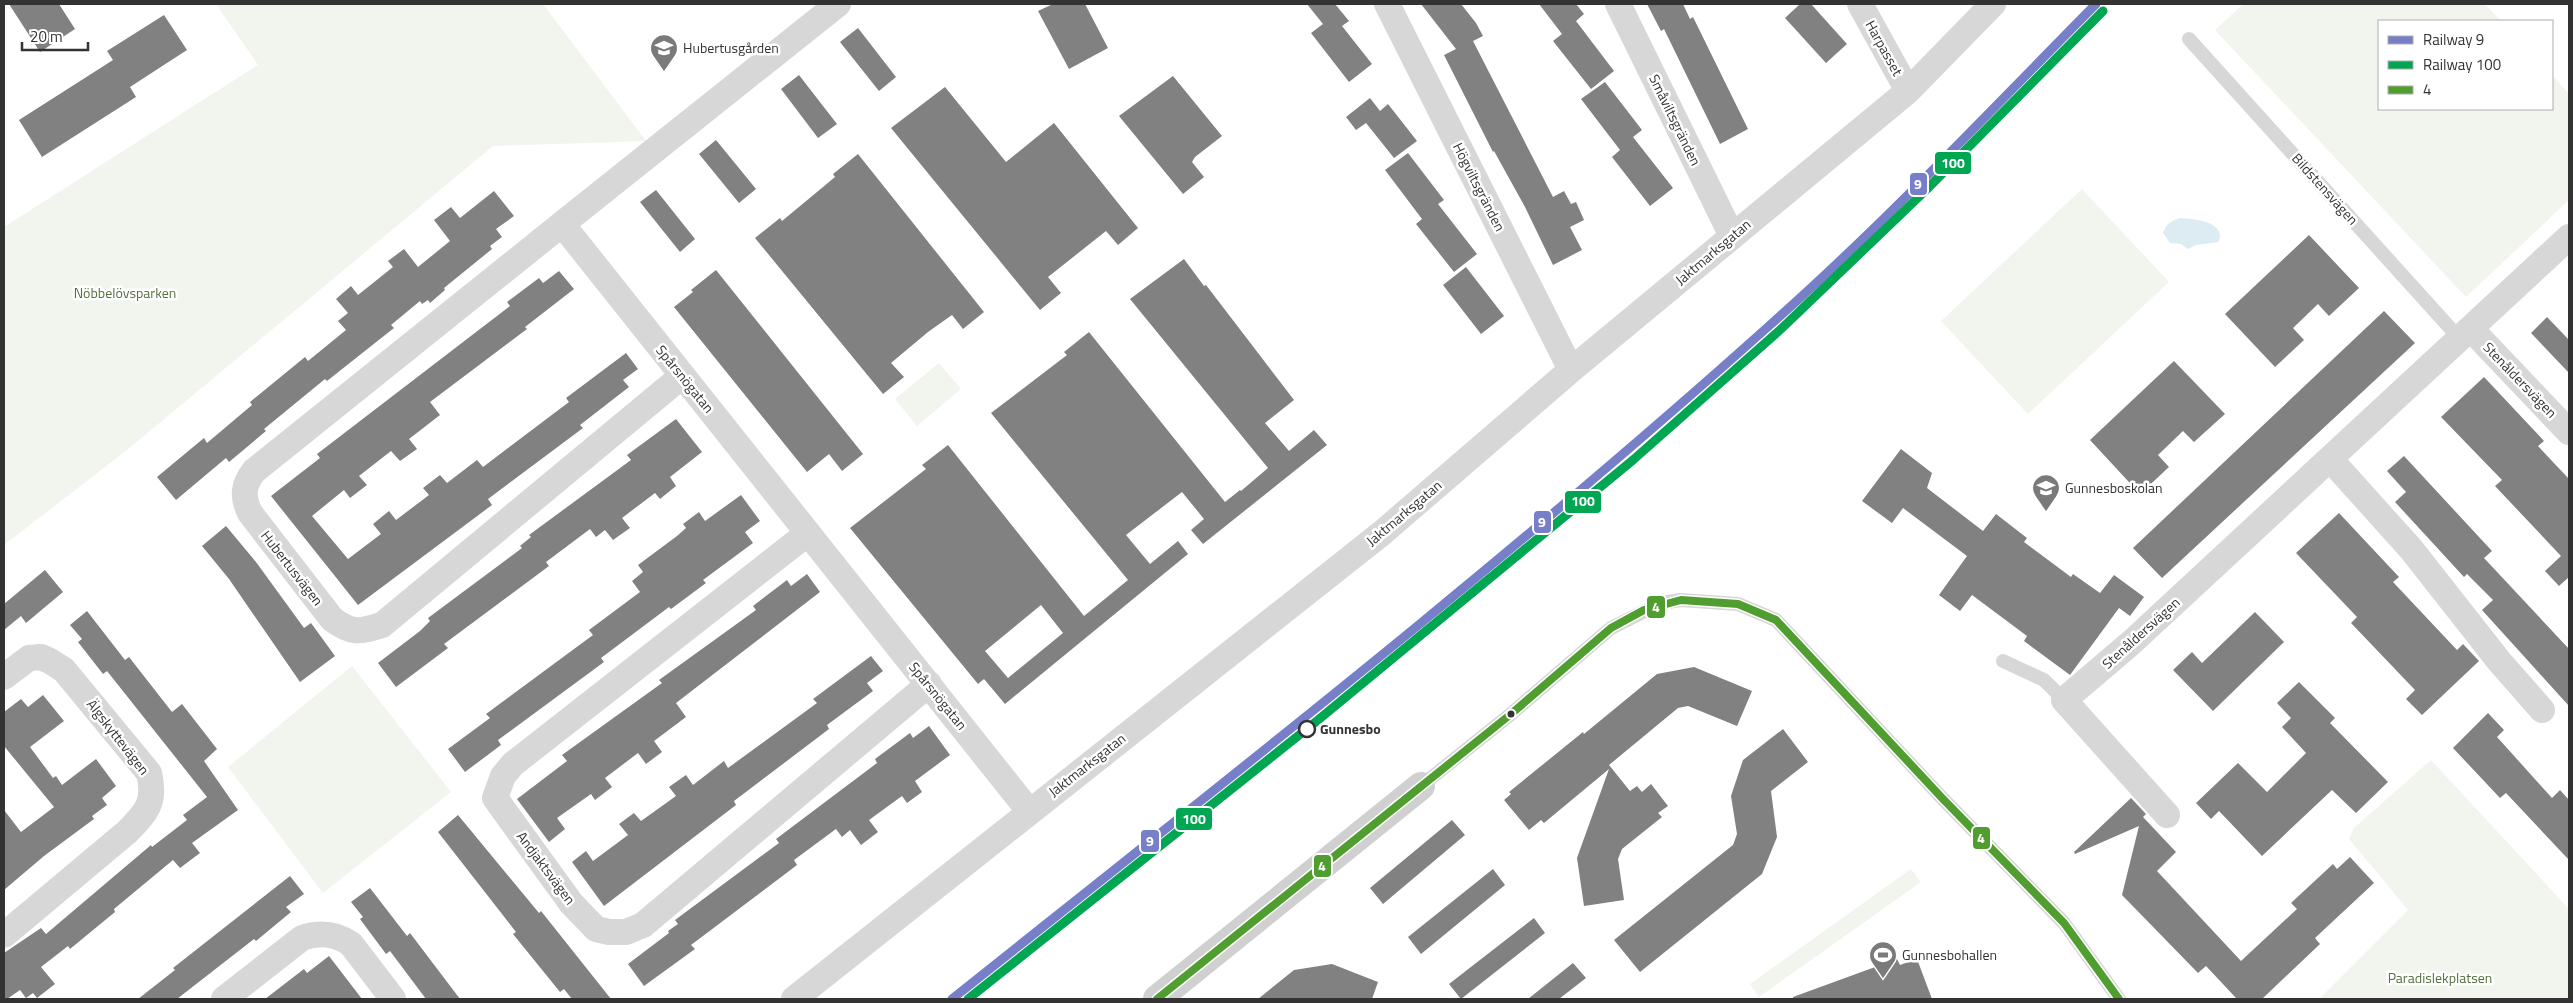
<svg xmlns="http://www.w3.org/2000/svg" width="2573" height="1003" font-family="'Titillium Web',sans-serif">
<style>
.green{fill:#f1f5ed}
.water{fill:#ddebf3}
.building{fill:#818181;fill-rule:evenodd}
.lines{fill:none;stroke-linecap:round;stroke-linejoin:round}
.lane{stroke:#d7d7d7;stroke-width:14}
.street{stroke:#d7d7d7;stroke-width:26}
.secondary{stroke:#d0d0d0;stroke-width:28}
.bus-1-casing{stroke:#fff;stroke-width:11}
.bus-1{stroke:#509e2f;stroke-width:8}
.rail-1-casing{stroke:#fff;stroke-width:12}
.rail-2-casing{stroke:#fff;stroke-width:12}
.rail-1{stroke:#767fc8;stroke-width:9}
.rail-2{stroke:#00a651;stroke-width:9}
.bus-dot{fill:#333;stroke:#fff;stroke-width:2}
.stop-dot{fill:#fff;stroke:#333;stroke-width:2.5}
.labels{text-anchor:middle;stroke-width:5;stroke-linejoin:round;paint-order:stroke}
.poi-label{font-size:14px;fill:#333;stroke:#fff;text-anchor:start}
.street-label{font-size:14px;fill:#333;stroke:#fff}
.park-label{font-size:14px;fill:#56703f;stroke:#fff}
.stop-label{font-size:14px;font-weight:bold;fill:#333;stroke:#fff;text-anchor:start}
.line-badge{stroke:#fff;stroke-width:2}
.badge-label{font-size:14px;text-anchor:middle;font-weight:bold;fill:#fff}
</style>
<rect width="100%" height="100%" fill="#fff"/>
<path class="green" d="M216,4H543L646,141L493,146L127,450L4,545V227L258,65Z
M2243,4H2485L2501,21H2379V109H2552V75L2569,94V200L2466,297L2215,30Z
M2082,189L2169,282L2028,414L1941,321Z
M939,363L961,389L917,426L895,399Z
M352,666L451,792L323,893L228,767Z
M2431,760L2569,909V999H2319L2408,910L2349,839L2354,828Z
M1911,869L1921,882L1759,997L1750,984Z"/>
<path class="water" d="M2180,218C2194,219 2226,221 2219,242L2196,245L2188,249L2181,244L2170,243L2163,233C2166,224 2171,221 2180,218Z"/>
<path class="building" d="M9,4H59L75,29L40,52Z
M1053,4H1085L1108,48L1069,69L1038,11Z
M1307,4H1335L1349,21L1342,26L1372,64L1349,82L1311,33L1323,24Z
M1421,4H1461L1476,23L1483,36L1473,41L1553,197L1564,191L1571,204L1576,202L1584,220L1570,227L1582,250L1553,265L1525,207L1494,151L1493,152L1444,55L1456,49Z
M1539,4H1576L1584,14L1576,21L1614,71L1591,89L1553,41L1562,34Z
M1647,4H1683L1690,19L1693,17L1748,129L1720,144L1664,29L1661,31Z
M1800,4H1811L1847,44L1826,63L1785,18Z
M164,15L187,50L130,87L136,97L42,157L19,120L113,60L107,51Z
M858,28L896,77L879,91L840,42Z
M799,75L837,124L818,138L781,89Z
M1173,76L1222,136L1195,157L1192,162L1204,177L1183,194L1119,116Z
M1605,82L1642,130L1633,137L1673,188L1650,206L1612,157L1620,150L1581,99Z
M945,87L1006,162L1054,123L1138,228L1118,245L1106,231L1048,277L1061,293L1040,310L891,128Z
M1370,98L1380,111L1388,104L1417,141L1394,158L1366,123L1356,130L1346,117Z
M716,140L756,189L739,203L699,154Z
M1408,153L1444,200L1438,204L1477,254L1454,272L1416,224L1422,219L1385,170Z
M858,154L984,312L963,329L952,315L928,332L891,363L904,377L883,394L755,238L780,218L782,221L817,192L835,177L833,174Z
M656,190L695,239L680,252L640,202Z
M494,191L514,216L496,229L502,237L490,246L492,249L444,288L445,290L430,303L428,300L422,304L420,301L391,325L394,328L380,339L327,381L325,379L264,429L266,431L229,462L226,458L176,500L157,477L204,438L207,443L252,405L250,402L305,357L308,361L346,330L338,321L348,313L336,299L351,286L358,295L393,267L388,261L404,249L418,267L450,241L434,220L451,207L460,218Z
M2309,235L2359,288L2329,316L2318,304L2293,328L2304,340L2275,367L2225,314Z
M1184,259L1204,286L1206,285L1294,400L1265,423L1289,451L1314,430L1327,445L1203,544L1191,530L1204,519L1182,492L1126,535L1150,564L1178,541L1188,554L1005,704L984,679L978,684L850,528L926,469L922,465L948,445L1084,616L1128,580L991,413L1067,355L1064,352L1089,332L1225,502L1240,490L1241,491L1268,468L1130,299ZM1041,605L1063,633L1008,678L985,651Z
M1466,267L1504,316L1481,334L1443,285Z
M716,270L863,454L842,471L829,454L807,472L674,307L693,292L691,290Z
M559,271L574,289L525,327L527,329L430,402L440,415L409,439L417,449L400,461L391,451L359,476L367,485L350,498L344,490L312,516L348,559L381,534L373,524L389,511L396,520L429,495L423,488L440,475L447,483L477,460L483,467L569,402L566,398L626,353L638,369L623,380L629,387L580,425L583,428L488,499L492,505L358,605L271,496L320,458L317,454L510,306L507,302L539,278L543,283Z
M2384,311L2415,343L2162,578L2133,548Z
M2547,317L2569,340V373L2531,333Z
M2174,361L2225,414L2194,442L2183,431L2158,455L2169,467L2140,494L2090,440Z
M2484,377L2544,441L2538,446L2569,479V577L2559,586L2545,571L2561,556L2495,486L2502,480L2441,417Z
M676,419L702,452L670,477L676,486L660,499L655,493L622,518L630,528L613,540L605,530L596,537L590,529L546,562L549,566L444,644L448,648L396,687L378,663L420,631L430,621L428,618L522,548L520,546L531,537L529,535L631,460L627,455Z
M1901,449L1932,473L1927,488L1983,531L1996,514L2027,538L2024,542L2071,577L2073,574L2100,593L2114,575L2144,597L2130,616L2119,608L2070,675L2024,641L2027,636L1972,595L1960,611L1939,595L1967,556L1903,508L1892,523L1862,501Z
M2404,456L2492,551L2484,558L2569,649V706L2482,610L2493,600L2467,574L2464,577L2395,502L2406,492L2387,471Z
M741,495L760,521L745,532L753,543L703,580L706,583L671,609L669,607L601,658L604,662L498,740L501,745L465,772L448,749L490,718L486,714L593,635L589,630L640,592L632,581L643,572L638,565L677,536L686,528L683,524L699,512L705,521Z
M2339,513L2399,577L2393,582L2457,650L2463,644L2479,661L2422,715L2406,699L2415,690L2351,623L2357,617L2296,553Z
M226,526L256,562L304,628L311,623L335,656L300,682L229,579L202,546Z
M45,570L63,592L26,623L21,616L4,630V604Z
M807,574L820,592L676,703L686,717L654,741L662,752L646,764L638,753L605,778L612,787L595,800L591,794L557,818L565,829L549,842L517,799L567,761L562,755L662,683L659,680L756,610L753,606L787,580L791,586Z
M87,611L125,660L129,657L172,712L182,704L217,749L204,761L238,810L192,843L200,853L180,868L173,860L114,909L115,912L70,949L68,946L41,967L55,984L37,998L33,993L26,998L20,990L7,999H4V953L41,928L46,934L151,845L152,847L187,820L183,815L207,797L107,671L103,674L78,642L82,639L70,625Z
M2255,612L2284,642L2213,711L2173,670L2192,652L2202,663Z
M871,656L883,671L867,683L873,691L827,725L829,729L734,801L736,805L604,906L572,862L586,851L593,861L628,835L619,824L634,813L641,821L676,796L669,787L686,775L693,785L724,761L728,768L817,703L813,699Z
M1694,667L1752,691L1737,726L1688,706L1678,708L1609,765L1630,791L1637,786L1642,792L1651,784L1668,806L1658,813L1662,817L1622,849L1618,859L1624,900L1584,906L1577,858L1609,769L1544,823L1541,820L1529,830L1504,800L1511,794L1509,792L1583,732L1584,734L1657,674Z
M2299,682L2335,718L2330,723L2388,782L2356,813L2332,790L2262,856L2219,811L2211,819L2196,803L2238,763L2267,792L2306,753L2282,727L2291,718L2277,703Z
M43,695L64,721L30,747L53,778L56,776L62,785L96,759L116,786L102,798L107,805L92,816L94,819L44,856L4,890V810L21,832L54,807L4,746V712L21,699L28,707Z
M2488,713L2504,730L2497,737L2552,798L2560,790L2569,800V860L2506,793L2500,798L2453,748Z
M929,726L950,755L915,781L922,792L907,803L902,796L869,820L878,832L861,845L850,830L842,837L836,829L794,860L797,865L691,945L695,949L644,986L628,964L669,933L668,931L678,924L675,920L779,843L776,839L877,763L875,759L910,733L913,738Z
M1783,729L1808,762L1771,791L1777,837L1762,874L1640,972L1614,940L1733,845L1737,834L1731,796L1743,760Z
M2131,798L2146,814L2143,817L2176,852L2157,871L2241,961L2297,909L2291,903L2333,864L2337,869L2350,857L2374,883L2315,938L2320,944L2262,999H2237L2206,966L2198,973L2122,895L2139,826L2075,854L2074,852Z
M458,815L539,913L541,911L611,999H572L564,989L560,992L513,934L516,932L438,832Z
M1452,820L1465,835L1383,904L1370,888Z
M1493,869L1505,885L1421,954L1408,937Z
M290,876L304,894L286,907L291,912L256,941L254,939L177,999H138L175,970L173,968Z
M370,888L407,936L410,933L460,999H426L390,951L386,954L360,919L363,917L351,902Z
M1534,918L1545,933L1461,999L1449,984Z
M329,956L362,999H265L304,969L307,973Z
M1897,959L1900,965L1917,959L1932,999H1793V997Z
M1573,963L1586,978L1559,999H1528Z
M1332,964L1378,982L1372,999H1258L1294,970Z"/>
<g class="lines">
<path class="lane" d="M2189,39L2460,339
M2003,661L2044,680L2064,700
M1421,786L1511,714L1611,628L1661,603L1681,600L1738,604L1776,620L1943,799L2064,923L2119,999"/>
<path class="street" d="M838,4L562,224L1029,811
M1387,4L1571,370
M1618,4L1732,236
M1860,4L1908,91
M562,224L254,471C243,485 242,497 250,513L332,619C352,634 359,632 382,625L682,376
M2471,329L2569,432
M2330,459L2411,549L2499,661L2542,710
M808,533L513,764L503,776L495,798L571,903L596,929L609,932H626L643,925L929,684
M4,677L29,658L41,657L50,661L64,670L149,773C156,802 147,812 127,832L4,935
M2167,815L2064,700L2132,642L2569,237
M224,999L302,938C320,932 335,933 351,944L393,999
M794,999L1382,533L1571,370L1908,91L1993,4"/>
<path class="secondary" d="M1157,999L1421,786"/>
<g class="bus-1-casing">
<path id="bus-1" d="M1157,999L1511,714L1611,628L1644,610L1681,600L1738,604L1776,620L1943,799L2064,923L2119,999"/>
</g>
<use href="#bus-1" class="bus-1"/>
<g class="rail-1-casing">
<path id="rail-1" d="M952,999C1228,779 1507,561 1770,325C1884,224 1989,112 2096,4"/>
</g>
<g class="rail-2-casing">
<path id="rail-2" d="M968,999L1318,720L1633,460L1781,329L1927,189L2103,11"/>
</g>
<use href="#rail-1" class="rail-1"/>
<use href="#rail-2" class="rail-2"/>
</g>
<defs>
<g id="school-pin" transform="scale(1.4375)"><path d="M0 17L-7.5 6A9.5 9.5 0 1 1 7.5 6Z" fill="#7a7a7a" stroke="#fff"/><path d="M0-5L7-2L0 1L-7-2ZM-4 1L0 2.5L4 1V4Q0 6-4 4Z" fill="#fff"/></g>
<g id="stadium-pin" transform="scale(1.4375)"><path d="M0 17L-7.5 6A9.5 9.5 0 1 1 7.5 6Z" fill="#7a7a7a" stroke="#fff"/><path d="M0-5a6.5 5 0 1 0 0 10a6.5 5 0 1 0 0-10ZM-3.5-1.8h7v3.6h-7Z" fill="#fff"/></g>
</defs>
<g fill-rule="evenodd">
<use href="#school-pin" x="664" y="48"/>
<use href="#school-pin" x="2046" y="488"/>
<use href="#stadium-pin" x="1883" y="955"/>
</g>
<circle class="bus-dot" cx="1511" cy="714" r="4.5"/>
<circle class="stop-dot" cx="1307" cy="729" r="8"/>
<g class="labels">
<g class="poi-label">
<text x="683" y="53">Hubertusgården</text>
<text x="2065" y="493">Gunnesboskolan</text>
<text x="1902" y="960">Gunnesbohallen</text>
</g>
<g class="street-label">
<text transform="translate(1884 48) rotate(61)" y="5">Harpasset</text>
<text transform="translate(1675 120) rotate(64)" y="5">Småviltsgränden</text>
<text transform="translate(1479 187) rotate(63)" y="5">Högviltsgränden</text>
<text transform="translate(2325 189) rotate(48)" y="5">Bildstensvägen</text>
<text transform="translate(1713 252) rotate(-40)" y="5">Jaktmarksgatan</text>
<text transform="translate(685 379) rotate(51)" y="5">Spårsnögatan</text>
<text transform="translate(2520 380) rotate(46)" y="5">Stenåldersvägen</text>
<text transform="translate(1404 513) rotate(-40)" y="5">Jaktmarksgatan</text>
<text transform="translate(292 568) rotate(52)" y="5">Hubertusvägen</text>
<text transform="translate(2141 633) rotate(-42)" y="5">Stenåldersvägen</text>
<text transform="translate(938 696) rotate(51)" y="5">Spårsnögatan</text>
<text transform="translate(118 737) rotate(52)" y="5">Älgskyttevägen</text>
<text transform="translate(1087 765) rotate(-38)" y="5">Jaktmarksgatan</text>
<text transform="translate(546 868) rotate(53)" y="5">Andjaktsvägen</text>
</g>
<g class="park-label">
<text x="125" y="298">Nöbbelövsparken</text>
<text x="2440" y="983">Paradislekplatsen</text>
</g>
<g class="stop-label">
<text x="1320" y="734">Gunnesbo</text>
</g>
</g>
<g class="line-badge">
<rect x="1934" y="151" width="38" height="24" rx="5" fill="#00a651"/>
<rect x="1909" y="172" width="19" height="24" rx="5" fill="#767fc8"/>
<rect x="1564" y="490" width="38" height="24" rx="5" fill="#00a651"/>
<rect x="1533" y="510" width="19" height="24" rx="5" fill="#767fc8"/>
<rect x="1646" y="595" width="20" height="24" rx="5" fill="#509e2f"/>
<rect x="1175" y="807" width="38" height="24" rx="5" fill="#00a651"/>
<rect x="1972" y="826" width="19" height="24" rx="5" fill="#509e2f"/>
<rect x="1140" y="829" width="20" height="24" rx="5" fill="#767fc8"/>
<rect x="1313" y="854" width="19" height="24" rx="5" fill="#509e2f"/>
</g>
<g class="badge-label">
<text x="1953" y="168">100</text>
<text x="1918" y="189">9</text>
<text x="1583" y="506">100</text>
<text x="1542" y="527">9</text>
<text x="1656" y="612">4</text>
<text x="1194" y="824">100</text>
<text x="1981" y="843">4</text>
<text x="1150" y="846">9</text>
<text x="1322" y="871">4</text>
</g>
<rect width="2573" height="1003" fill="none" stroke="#333333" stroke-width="10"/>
<rect x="2378" y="20" width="175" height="90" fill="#ffffff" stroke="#adadad"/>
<rect x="2388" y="36" width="25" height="8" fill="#767fc8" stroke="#adadad"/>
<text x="2423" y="45" font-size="15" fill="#333333">Railway 9</text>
<rect x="2388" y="61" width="25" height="8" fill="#00a651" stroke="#adadad"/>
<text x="2423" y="70" font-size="15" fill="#333333">Railway 100</text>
<rect x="2388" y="86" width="25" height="8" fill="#509e2f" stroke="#adadad"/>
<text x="2423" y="95" font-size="15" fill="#333333">4</text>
<path d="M22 42v8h66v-8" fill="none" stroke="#333333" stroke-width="2.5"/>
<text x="30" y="42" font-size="15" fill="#333333" stroke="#ffffff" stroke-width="4" paint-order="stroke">20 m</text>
</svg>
